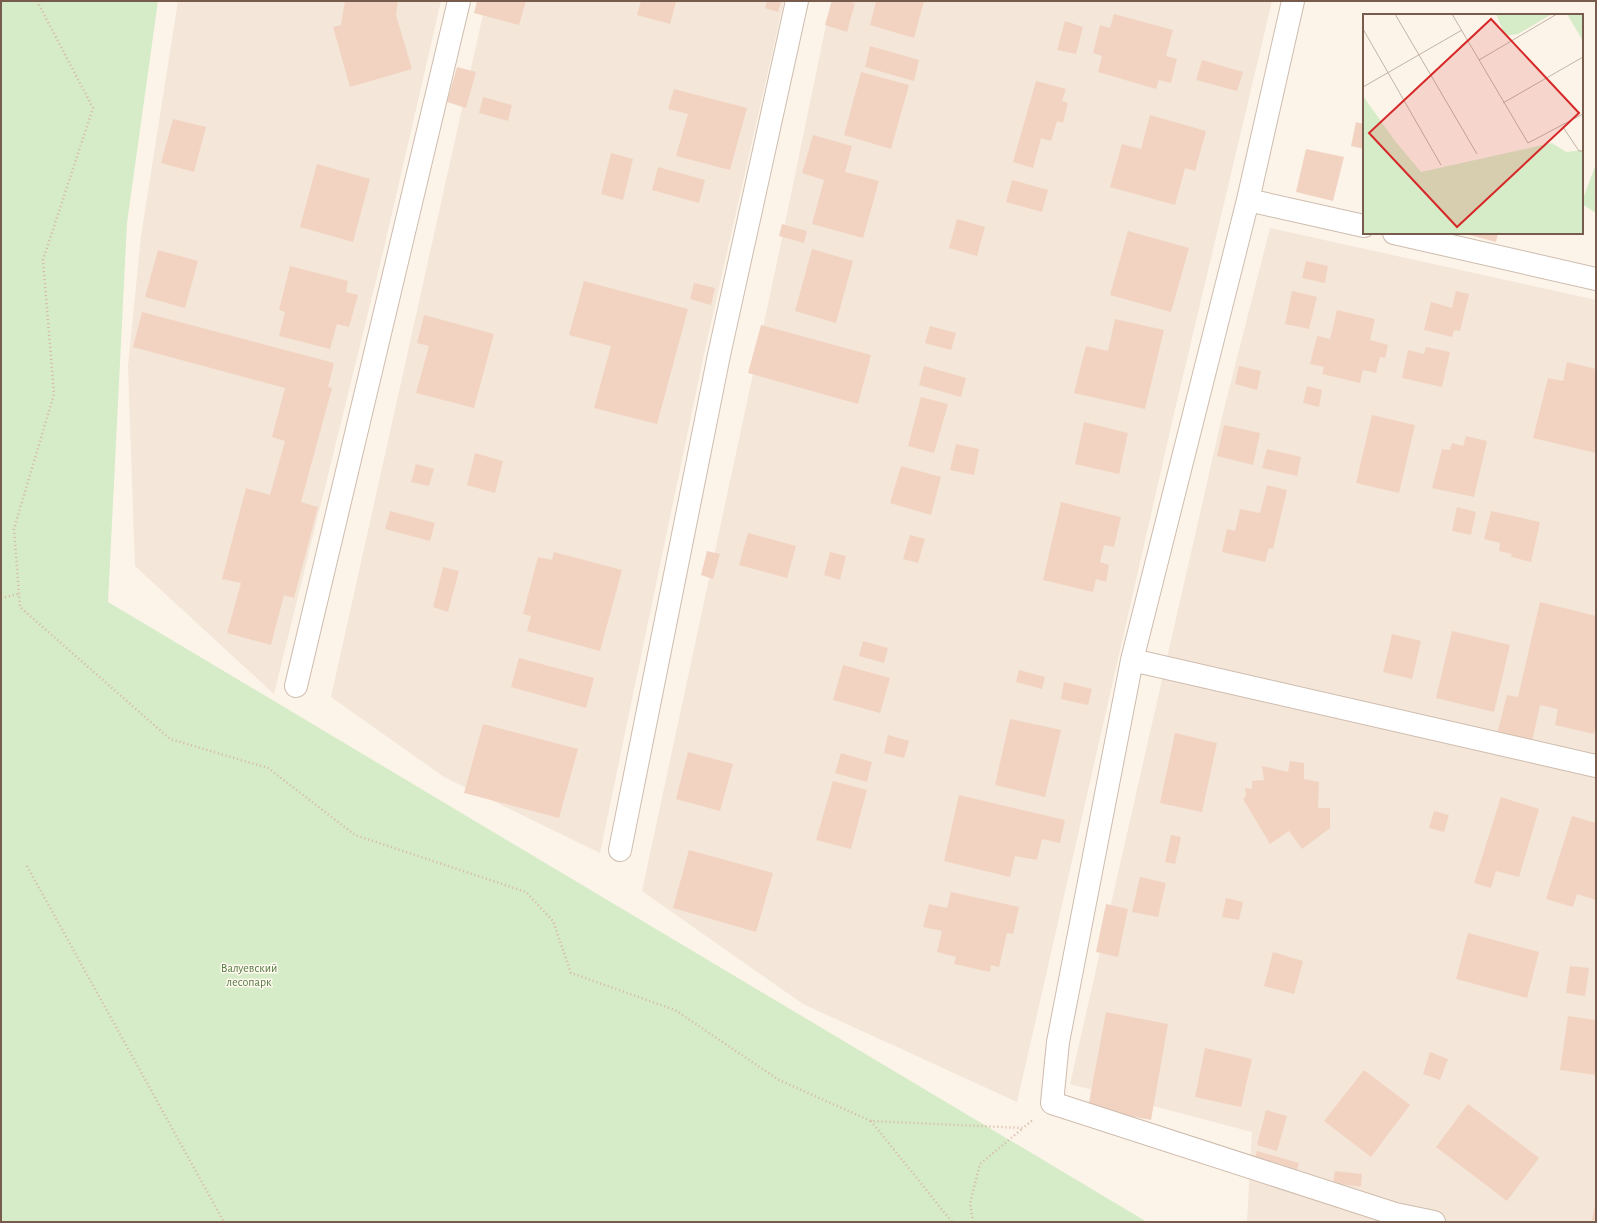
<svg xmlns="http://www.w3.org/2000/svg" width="1597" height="1223" font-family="'Alegreya Sans',sans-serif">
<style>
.residential{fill:#f4e6d8}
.green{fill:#d6ebc7}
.building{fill:#f2d3c1}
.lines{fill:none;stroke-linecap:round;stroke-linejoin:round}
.minor-casing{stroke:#cfbcae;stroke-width:24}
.path{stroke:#d7b6a3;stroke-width:2.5;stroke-dasharray:1 3;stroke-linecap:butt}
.minor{stroke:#fff;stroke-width:22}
.labels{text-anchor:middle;stroke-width:3;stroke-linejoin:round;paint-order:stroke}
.park-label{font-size:12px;fill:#567d44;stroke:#fff9f0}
.inset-road{fill:none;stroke:#c3b2a5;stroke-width:1}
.view{fill:#d62828;fill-opacity:0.15;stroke:#d62828;stroke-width:2}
.inset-edge{fill:none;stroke:#775b4c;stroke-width:2}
</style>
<rect width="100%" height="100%" fill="#fcf4e9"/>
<path class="residential" d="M178,1H441L383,252L274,694L135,566L128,366L141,236Z
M486,1H784L704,354L600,853L444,777L331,697Z
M831,1H1272L1173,418L1017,1102L803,1004L642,891L776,267Z
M1270,228L1596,300V1222H1247L1252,1132L1070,1084L1221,421Z"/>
<path class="green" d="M1,1H158L127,223L108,602L1147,1222H1Z
M1596,164V213L1582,204V201Z"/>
<path class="building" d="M345,1H398L396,15L412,69L350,87L333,27L341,25Z
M477,1H526L519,25L474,13Z
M641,1H676L670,24L637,15Z
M767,1H781L778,12L765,8Z
M832,1H846L855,3L847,32L825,25Z
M876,1H924L914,38L870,25Z
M1114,14L1173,30L1166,56L1177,59L1171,83L1159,80L1156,89L1098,72L1102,56L1093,53L1100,25L1110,28Z
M1065,21L1083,27L1076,54L1057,50Z
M870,46L919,60L914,81L865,67Z
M1202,60L1243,72L1237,91L1196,80Z
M457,67L476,72L466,108L447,102Z
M861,72L909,85L891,149L844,135Z
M1036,81L1066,89L1062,101L1068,103L1063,123L1057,121L1051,141L1041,138L1033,168L1013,162Z
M674,89L747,108L730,170L676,156L688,114L668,109Z
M483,97L512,105L508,121L479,113Z
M1150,115L1206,131L1195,171L1185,168L1175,205L1110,187L1122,144L1141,149Z
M173,119L206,127L194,172L161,163Z
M1356,122L1364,124V149L1351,146Z
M813,135L852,146L845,172L879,181L863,238L812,224L824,180L802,173Z
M1306,149L1344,157L1333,201L1296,192Z
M611,153L633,159L623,200L601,194Z
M317,164L370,179L353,242L300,227Z
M658,167L705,180L699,203L652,190Z
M1012,180L1048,190L1042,212L1006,202Z
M957,219L985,227L977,256L949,248Z
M782,224L807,231L804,243L779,236Z
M1128,231L1189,248L1171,312L1110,295Z
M1462,233H1498L1496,242Z
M812,249L853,261L836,323L795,311Z
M158,250L198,261L185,308L145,297Z
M1306,261L1328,266L1325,283L1302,278Z
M290,266L348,281L346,292L358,295L349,327L337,324L330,349L279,336L285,312L279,310Z
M584,281L688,309L657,424L594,408L611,346L569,335Z
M694,283L715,288L711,305L690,299Z
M1292,291L1317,297L1309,329L1285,324Z
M1456,291L1469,294L1460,331L1454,330L1452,337L1424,330L1431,302L1452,308Z
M1337,310L1375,319L1370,340L1388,345L1385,358L1380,357L1376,373L1363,370L1360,383L1322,374L1324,367L1310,364L1317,336L1330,339Z
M142,312L334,363L328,387L332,388L301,502L318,507L294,598L284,595L271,645L227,633L241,583L222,579L246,488L270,495L285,441L272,437L285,388L133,347Z
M424,315L494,334L474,408L416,393L429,346L417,343Z
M1115,319L1164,330L1145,409L1074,393L1086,346L1108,351Z
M761,325L871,355L858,404L748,373Z
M930,326L956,333L951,350L925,343Z
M1426,347L1450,352L1442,387L1402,378L1408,350L1424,354Z
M1567,362L1596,369V453L1533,438L1548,378L1563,381Z
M924,366L966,378L961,397L919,385Z
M1239,366L1261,371L1257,390L1235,384Z
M1307,386L1322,390L1319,407L1303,403Z
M921,397L948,404L934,453L908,446Z
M1372,415L1415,425L1399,493L1356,483Z
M1084,422L1128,433L1119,474L1075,464Z
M1224,425L1260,433L1253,465L1217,456Z
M1466,436L1487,441L1474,497L1432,488L1442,449L1450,450L1452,443L1463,446Z
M956,444L979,449L974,475L950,470Z
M1267,449L1301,457L1297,476L1262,468Z
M475,453L503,461L495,493L467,485Z
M416,464L434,469L429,486L411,482Z
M901,466L941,477L931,515L890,503Z
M1267,485L1287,490L1273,549L1269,548L1265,562L1222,552L1227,529L1235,531L1240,509L1260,513Z
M1061,502L1121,517L1114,547L1104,545L1100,562L1109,565L1106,582L1096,579L1093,592L1043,580Z
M1457,507L1476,512L1471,535L1452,531Z
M390,511L435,523L430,541L385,529Z
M1491,511L1540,522L1531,562L1511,557L1512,554L1499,551L1500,543L1484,539Z
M748,533L796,546L787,578L739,565Z
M910,535L925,539L918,563L903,559Z
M707,551L720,554L713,579L701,575Z
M554,552L622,570L600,651L527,631L531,616L523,614L538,557L552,560Z
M830,552L846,556L840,580L824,575Z
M443,567L459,571L448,612L433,607Z
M1540,602L1596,616V724L1594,734L1555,725L1558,709L1540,705L1532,742L1497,734L1507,695L1518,697Z
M1452,631L1510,645L1494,712L1436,698Z
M1392,634L1421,641L1412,679L1383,672Z
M863,641L888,648L884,663L859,656Z
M519,658L594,678L586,708L511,687Z
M843,665L890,678L880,713L833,700Z
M1019,670L1045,677L1042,689L1016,682Z
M1064,682L1092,689L1088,705L1061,699Z
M1010,719L1061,730L1045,797L995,785Z
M483,724L578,749L559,818L464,793Z
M1175,733L1217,743L1202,812L1160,803Z
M888,735L909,741L904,758L884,753Z
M688,752L733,764L720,811L676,799Z
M841,753L872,762L867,782L835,773Z
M1290,761L1304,763V779L1319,782L1318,808H1330V828L1302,849L1289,831L1270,844L1243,799L1246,796L1245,788L1252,789V781L1264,780L1262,766L1288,772Z
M833,781L867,790L851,849L816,840Z
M959,795L1065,820L1060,843L1042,839L1037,860L1015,856L1010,877L944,861Z
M1501,797L1539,809L1519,877L1496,871L1491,888L1474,883Z
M1434,811L1449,815L1444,832L1429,828Z
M1572,816L1596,823V900L1577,894L1573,907L1546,899Z
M1171,835L1181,837L1175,864L1165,862Z
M689,850L773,873L756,932L673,908Z
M1140,877L1166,883L1158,917L1132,912Z
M951,892L1019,907L1013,934L1007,933L999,967L991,965L990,972L954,964L956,957L937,952L942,931L923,927L929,904L947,908Z
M1226,898L1243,902L1239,920L1222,917Z
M1106,904L1128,909L1118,957L1096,952Z
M1468,933L1539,952L1527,998L1456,979Z
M1273,952L1303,961L1294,994L1264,986Z
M1570,966L1589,968L1585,996L1566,993Z
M1106,1012L1168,1024L1151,1120L1088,1108Z
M1568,1016L1596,1020V1075L1560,1070Z
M1205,1048L1252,1059L1241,1107L1195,1097Z
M1430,1052L1448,1059L1440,1080L1423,1074Z
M1364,1070L1410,1105L1371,1157L1324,1121Z
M1468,1104L1539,1158L1507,1201L1436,1147Z
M1266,1110L1287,1116L1277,1151L1257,1145Z
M1257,1151L1299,1163L1295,1176L1253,1164Z
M1335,1171L1362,1174L1361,1187L1333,1183Z
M1595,1205H1596V1221L1592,1220Z"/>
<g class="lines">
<g class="minor-casing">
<path id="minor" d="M1293,1L1248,200L1132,660L1058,1042L1052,1103L1395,1214L1434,1222
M1248,200L1364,226
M1394,233L1596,279
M1132,660L1596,766
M296,686L459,1
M620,850L719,355L797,1"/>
</g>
<path class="path" d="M37,1L93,108L43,260L54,394L14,529L20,607L170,739L268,768L355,835L526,892L553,921L571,973L675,1010L779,1080L871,1121L1023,1128L1034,1119
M1,598L19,594
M27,866L224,1222
M871,1121L952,1222
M973,1222L970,1203L980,1164L1022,1129"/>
<use href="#minor" class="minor"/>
</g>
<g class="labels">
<g class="park-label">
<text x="249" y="972">Валуевский<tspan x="249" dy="14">лесопарк</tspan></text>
</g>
</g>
<g transform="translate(1363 14)">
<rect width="220" height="220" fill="#fcf4e9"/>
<path d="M133,0H189L155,20L142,22ZM204,0H220V27ZM0,82L32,127L58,158L189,129L203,138L220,136V220H0Z" fill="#d6ebc7"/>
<path class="inset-road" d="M32,0L114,140M89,0L165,129L220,100M0,15L78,151M116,46L194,0M0,73L99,16M140,89L220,43M200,113L216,137H220"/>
<path class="view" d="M128,5L216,99L94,213L6,119Z"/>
<rect width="220" height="220" class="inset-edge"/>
</g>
<rect width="1597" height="1223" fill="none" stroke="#775b4c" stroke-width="4"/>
</svg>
